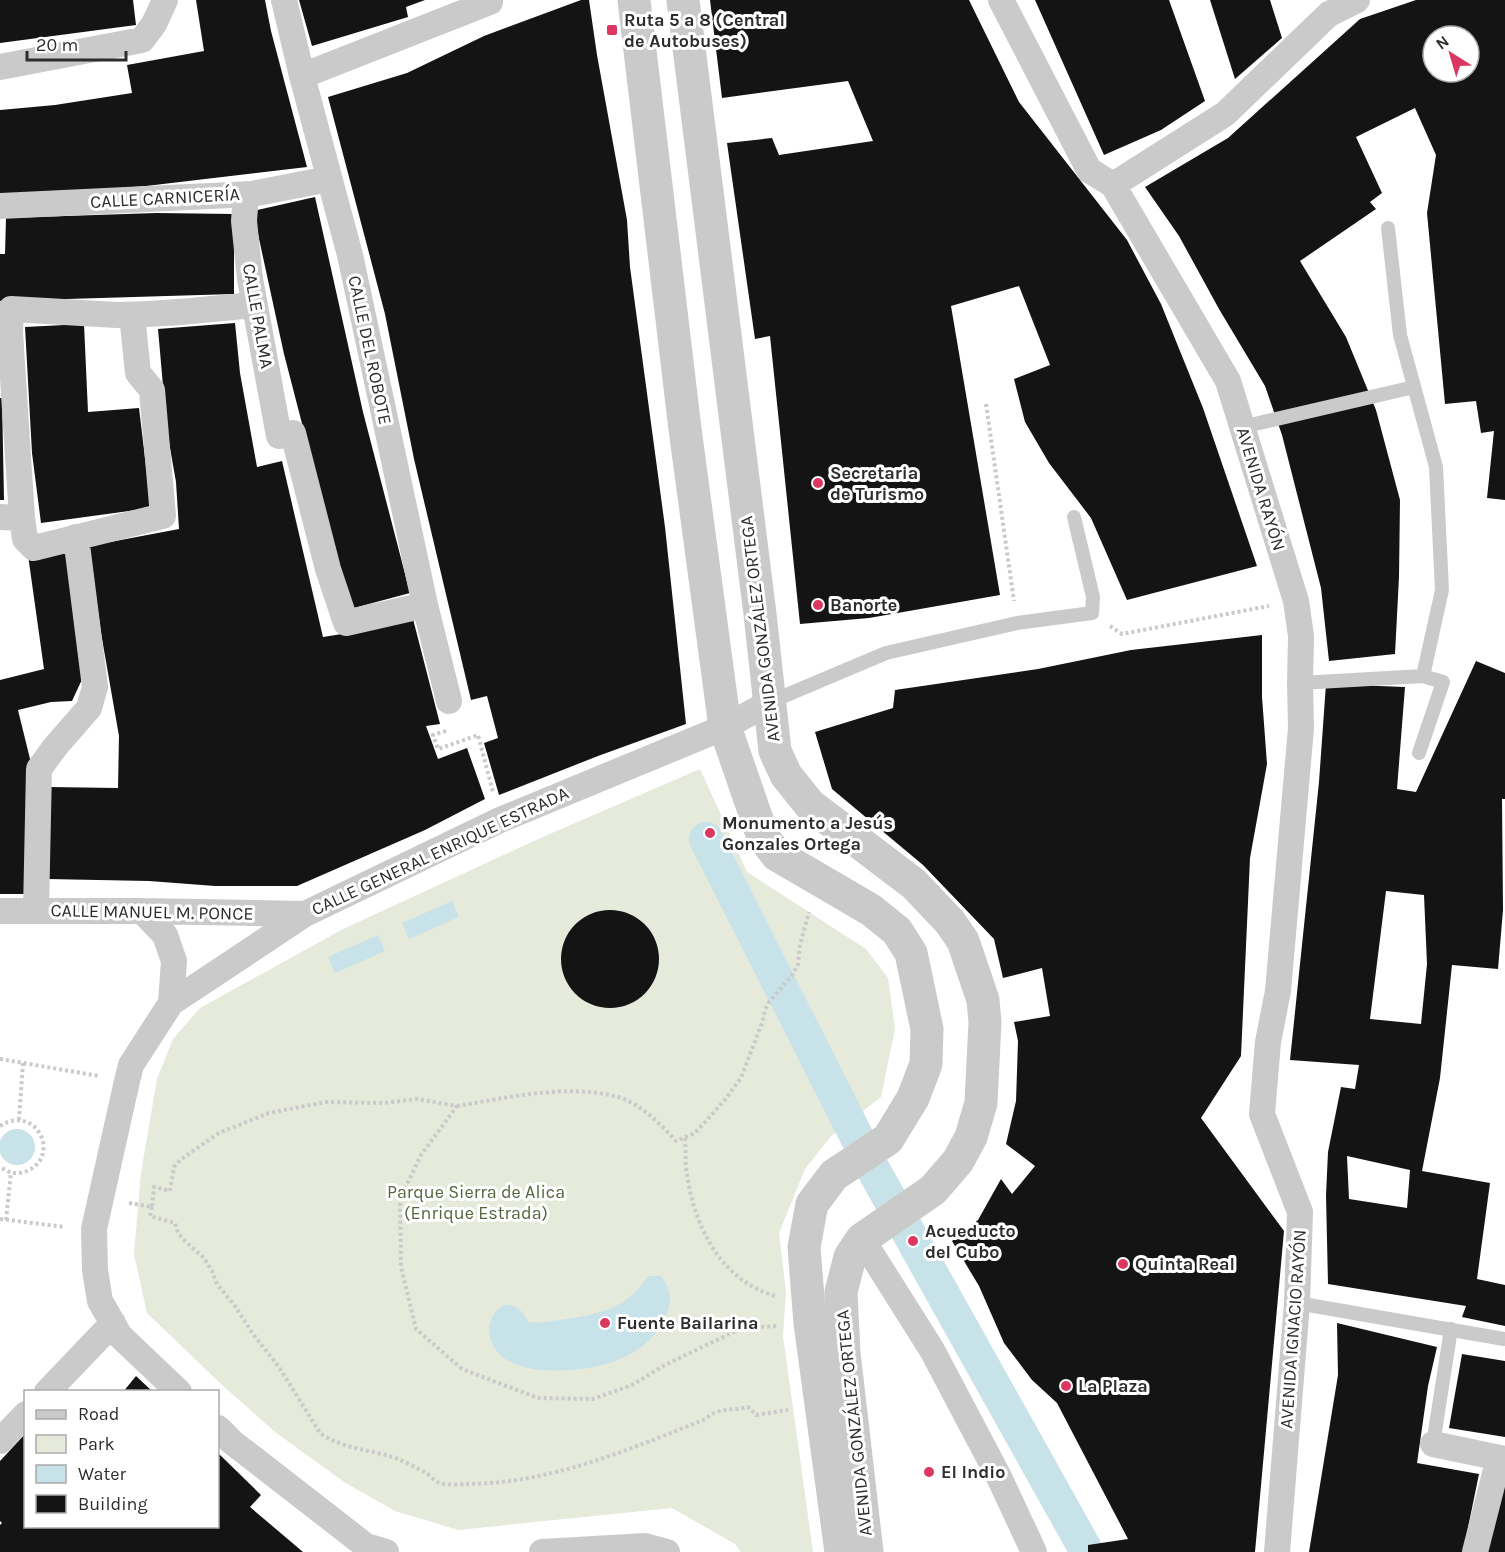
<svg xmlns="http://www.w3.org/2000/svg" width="1505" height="1552" font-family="Karla,sans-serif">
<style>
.green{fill:#e5eadb}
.water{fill:#c8e2e9}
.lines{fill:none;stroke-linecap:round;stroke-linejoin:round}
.canal{stroke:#c8e2e9;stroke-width:34}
.building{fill:#141414;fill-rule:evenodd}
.path{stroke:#cacaca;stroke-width:4;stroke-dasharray:3 3;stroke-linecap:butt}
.service{stroke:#cacaca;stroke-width:14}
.minor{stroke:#cacaca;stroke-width:26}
.tertiary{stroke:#cacaca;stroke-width:33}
.poi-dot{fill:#db3761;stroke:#fff;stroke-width:2}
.labels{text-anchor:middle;stroke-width:6;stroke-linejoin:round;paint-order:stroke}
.poi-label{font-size:18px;font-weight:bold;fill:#2d2d2d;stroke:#fff;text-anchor:start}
.street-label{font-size:18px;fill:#2d2d2d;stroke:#fff}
.park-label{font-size:18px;fill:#57653d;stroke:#fff}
</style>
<rect width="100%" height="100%" fill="#fff"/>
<path class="green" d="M700,769L747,872L866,949L888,978L895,1029L881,1097L831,1136L805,1169L779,1233L786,1292L783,1336L813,1552H741L735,1544L672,1508L458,1530L395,1511L344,1482L275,1432L221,1384L147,1313L134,1254L141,1173L157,1079L173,1039L200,1008L343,929L545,836Z"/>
<path class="water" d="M452,901L459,917L409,939L402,923Z
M378,935L385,951L335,973L328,957Z
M-1 1147a18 18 0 1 1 36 0a18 18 0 1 1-36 0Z
M648,1276H661C671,1289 673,1303 665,1318C644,1363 587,1373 542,1370C459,1364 492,1282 521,1311C524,1314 526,1319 529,1322C543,1324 553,1320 567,1319C602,1314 628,1307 648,1276Z"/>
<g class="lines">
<path class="canal" d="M706,839L873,1169L1087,1552"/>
</g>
<path class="building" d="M0,0H133L136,25L0,43Z
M196,0H265L271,31L307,167L146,186L0,197V110L55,105L132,93L127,65L204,51Z
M299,0H425L406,7L408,17L312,46Z
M581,0H589L597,55L627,220L630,267L665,527L686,724L598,756L499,795L484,743L498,738L487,696L471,700L414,459L385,314L328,97L407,73L484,36Z
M710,0H969L1019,102L1127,240L1161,304L1203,408L1257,566L1127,600L1091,518L1049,463L1025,422L1014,379L1050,365L1019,286L951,306L1000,595L869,618L800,624L770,336L755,339L727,143L772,138L779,155L873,141L848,81L722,98Z
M1035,0H1169L1205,101L1161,130L1104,155Z
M1210,0H1270L1282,38L1235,79Z
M1416,0H1505V500L1487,498L1494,431L1481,433L1476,401L1445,404L1427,213L1436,155L1415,108L1356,137L1382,193L1370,202L1376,209L1300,261L1346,337L1376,410L1400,500L1399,577L1395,654L1329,661L1321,588L1282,435L1265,386L1219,309L1179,236L1145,187L1228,138L1360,19ZM1433,36H1469V72H1433Z
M315,197L363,412L410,593L350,609L284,354L253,211Z
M156,213L234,214V294L0,301V254H5L6,218Z
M235,323L240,373L257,467L282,461L323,637L367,630L413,619L440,724L426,726L438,759L467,748L485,799L425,830L297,886H215L149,881L47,879L49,787L118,788L119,736L101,633L89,546L179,529L176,482L167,431L158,329Z
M84,324L88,412L139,408L151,508L41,523L32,453L25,327Z
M0,398H2L4,500H0Z
M70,548L85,673L72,701L51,702L18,710L31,763L25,894H0V680L44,669L28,555Z
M1262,635V697L1267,764L1250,858L1241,1056L1201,1118L1284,1231L1255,1552H1088V1545L1128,1539L1057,1403L1032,1380L1004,1343L979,1286L952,1241L978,1220L1001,1179L1012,1194L1035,1166L1006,1144L1016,1101L1018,1041L1014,1022L1050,1016L1042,968L1003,978L994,939L923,865L832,789L815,732L893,708L895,690L1038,669L1131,650Z
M1476,661L1505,673V799H1502L1503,910L1498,969L1452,965L1440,1078L1422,1171L1490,1183L1477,1279L1505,1285V1326L1462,1317L1466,1306L1328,1284L1326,1195L1328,1152L1341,1087L1355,1089L1359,1065L1290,1060L1319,782L1326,684L1405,687L1397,789L1416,792ZM1386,891L1424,895L1427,964L1421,1024L1370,1019ZM1347,1156L1410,1170L1407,1208L1349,1199Z
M561 959a49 49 0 1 1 98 0a49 49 0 1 1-98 0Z
M1337,1323L1437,1347L1428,1386L1417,1463L1479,1474L1463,1552H1309L1338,1375Z
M1462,1354L1505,1361V1437L1449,1428Z
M136,1376L153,1392H123Z
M26,1433V1527H218V1453L261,1495L250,1507L303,1552H0V1525L2,1523L0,1521V1461Z
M1505,1480V1552H1486Z"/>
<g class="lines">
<path class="path" d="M986,404L1014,601
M1110,626L1122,634L1269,606
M446,731L433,735L438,749L478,735L493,792
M0,1059L99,1076
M457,1106C506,1098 568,1083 618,1097C640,1103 661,1125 676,1141L695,1133L724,1101L741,1078L762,1023L765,1010L769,1002L793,974L798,964L800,945L809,912
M19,1120L23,1063
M0,1126C36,1103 62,1156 27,1171C17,1175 9,1173 0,1167
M685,1138C686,1150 685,1163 687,1175C695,1228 721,1280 775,1296
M129,1203L152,1207L154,1187L170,1191L174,1167L180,1160L219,1133L269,1113L326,1102L384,1103L417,1099L457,1106L421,1155L400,1199L401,1267L416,1329L462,1369L538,1398L593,1399L632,1385L665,1365L742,1328L777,1326
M152,1207L150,1216L175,1223L178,1233L184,1240L204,1258L212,1271L217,1284L235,1306L253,1334L279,1367L320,1433C343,1450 372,1449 398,1459C407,1463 418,1468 426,1473C430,1475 433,1480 437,1482C446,1486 459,1484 469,1484C552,1483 630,1449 706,1419C717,1407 733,1411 748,1407L756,1415L788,1410
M0,1219L65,1227
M6,1220L11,1172"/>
<path class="service" d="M1388,228L1400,335L1436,467L1442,590L1423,676
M1242,427L1414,387
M1300,683L1423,676L1443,682L1419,753
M770,702L886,653L1017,623L1092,613L1093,597L1074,517
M1297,1303L1504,1339
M1433,1444L1451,1329"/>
<path class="minor" d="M284,0L302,76L350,255L425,605L449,701
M1001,0L1089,170L1113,185L1228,381L1296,601L1301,636L1300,683L1301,728L1278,991L1268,1042L1262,1114L1300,1212L1297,1303L1277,1552
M0,67L142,40L154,24L165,0
M302,76L490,2
M1113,185L1225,114L1329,14L1357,0
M246,194L244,221L250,279L279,436L293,433L328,569L346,623L425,605
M0,206L252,194L329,179
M132,315L138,373L152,390L163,516L34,548L25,539L22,518L10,332L11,309L117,315C163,315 209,309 255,305
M0,517L22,518
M0,911H142L305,914
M36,911L39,769L55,747L89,708L95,687L76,537
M142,911L165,935L174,961L171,1003L131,1065L127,1081L94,1229L95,1270L100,1301L120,1336L179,1392
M171,1003L305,914L500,820L725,727L770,702
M862,1239L932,1350L998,1475L1034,1552
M47,1392L113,1323
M218,1428L232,1442L366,1546L386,1552
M0,1441L26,1414
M1433,1444L1505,1459
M542,1552L645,1546L667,1552
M1475,1552L1499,1458"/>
<path class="tertiary" d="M634,0L685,429L725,727L763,837L777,855L871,910L897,931L911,953L927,1029L926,1064L913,1098L888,1139L834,1175L812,1204L804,1247L810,1323L841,1552
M683,0L760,614L775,751L786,775L810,805L914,884L950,922L963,941L983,1000L985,1022L981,1103L971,1137L958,1161L933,1190L862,1239L850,1257L841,1292L844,1353L867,1552"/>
</g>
<g class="poi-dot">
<rect x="606" y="24" width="12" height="12" rx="3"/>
<circle cx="818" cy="483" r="6"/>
<circle cx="818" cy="605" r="6"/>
<circle cx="710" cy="833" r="6"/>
<circle cx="913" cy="1241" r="6"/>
<circle cx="1123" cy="1264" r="6"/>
<circle cx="605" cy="1323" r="6"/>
<circle cx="1066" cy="1386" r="6"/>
<circle cx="929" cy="1472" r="6"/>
</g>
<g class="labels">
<g class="poi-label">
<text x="624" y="26">Ruta 5 a 8 (Central<tspan x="624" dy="21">de Autobuses)</tspan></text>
<text x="830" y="479">Secretaria<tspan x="830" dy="21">de Turismo</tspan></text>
<text x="830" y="611">Banorte</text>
<text x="722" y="829">Monumento a Jesús<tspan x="722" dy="21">Gonzales Ortega</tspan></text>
<text x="925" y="1237">Acueducto<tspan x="925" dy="21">del Cubo</tspan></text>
<text x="1135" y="1270">Quinta Real</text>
<text x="617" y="1329">Fuente Bailarina</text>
<text x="1078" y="1392">La Plaza</text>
<text x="941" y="1478">El Indio</text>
</g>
<g class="street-label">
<text transform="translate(165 198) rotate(-3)" y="6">CALLE CARNICERÍA</text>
<text transform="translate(258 316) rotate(80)" y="6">CALLE PALMA</text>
<text transform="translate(370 350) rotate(78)" y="6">CALLE DEL ROBOTE</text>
<text transform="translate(1261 489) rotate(73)" y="6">AVENIDA RAYÓN</text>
<text transform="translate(760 629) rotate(-97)" y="6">AVENIDA GONZÁLEZ ORTEGA</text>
<text transform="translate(440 851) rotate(-25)" y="6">CALLE GENERAL ENRIQUE ESTRADA</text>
<text transform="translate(152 912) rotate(1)" y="6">CALLE MANUEL M. PONCE</text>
<text transform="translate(1293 1329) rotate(-86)" y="6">AVENIDA IGNACIO RAYÓN</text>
<text transform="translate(854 1423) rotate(-96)" y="6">AVENIDA GONZÁLEZ ORTEGA</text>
</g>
<g class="park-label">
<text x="476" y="1198">Parque Sierra de Alica<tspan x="476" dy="21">(Enrique Estrada)</tspan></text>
</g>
</g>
<rect x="24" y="1390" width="195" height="138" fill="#ffffff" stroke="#ababab" stroke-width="1.5"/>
<rect x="36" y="1410" width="30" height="9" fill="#cacaca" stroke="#ababab" stroke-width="1.5"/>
<text x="78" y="1420" font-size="18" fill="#2d2d2d">Road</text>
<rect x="36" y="1435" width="30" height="18" fill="#e5eadb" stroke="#ababab" stroke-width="1.5"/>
<text x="78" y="1450" font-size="18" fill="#2d2d2d">Park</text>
<rect x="36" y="1465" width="30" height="18" fill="#c8e2e9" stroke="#ababab" stroke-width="1.5"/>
<text x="78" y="1480" font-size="18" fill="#2d2d2d">Water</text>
<rect x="36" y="1495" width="30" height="18" fill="#141414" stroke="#ababab" stroke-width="1.5"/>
<text x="78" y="1510" font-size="18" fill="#2d2d2d">Building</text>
<g transform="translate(1451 54) rotate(323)"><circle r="28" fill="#ffffff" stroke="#ababab" stroke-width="1.5"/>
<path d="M0-4.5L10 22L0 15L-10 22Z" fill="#db3761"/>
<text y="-9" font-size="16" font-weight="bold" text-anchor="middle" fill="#2d2d2d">N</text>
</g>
<path d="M27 51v9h99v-9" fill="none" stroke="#2d2d2d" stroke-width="3"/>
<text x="36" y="51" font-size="18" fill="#2d2d2d" stroke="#ffffff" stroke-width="4.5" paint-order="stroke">20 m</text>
</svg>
